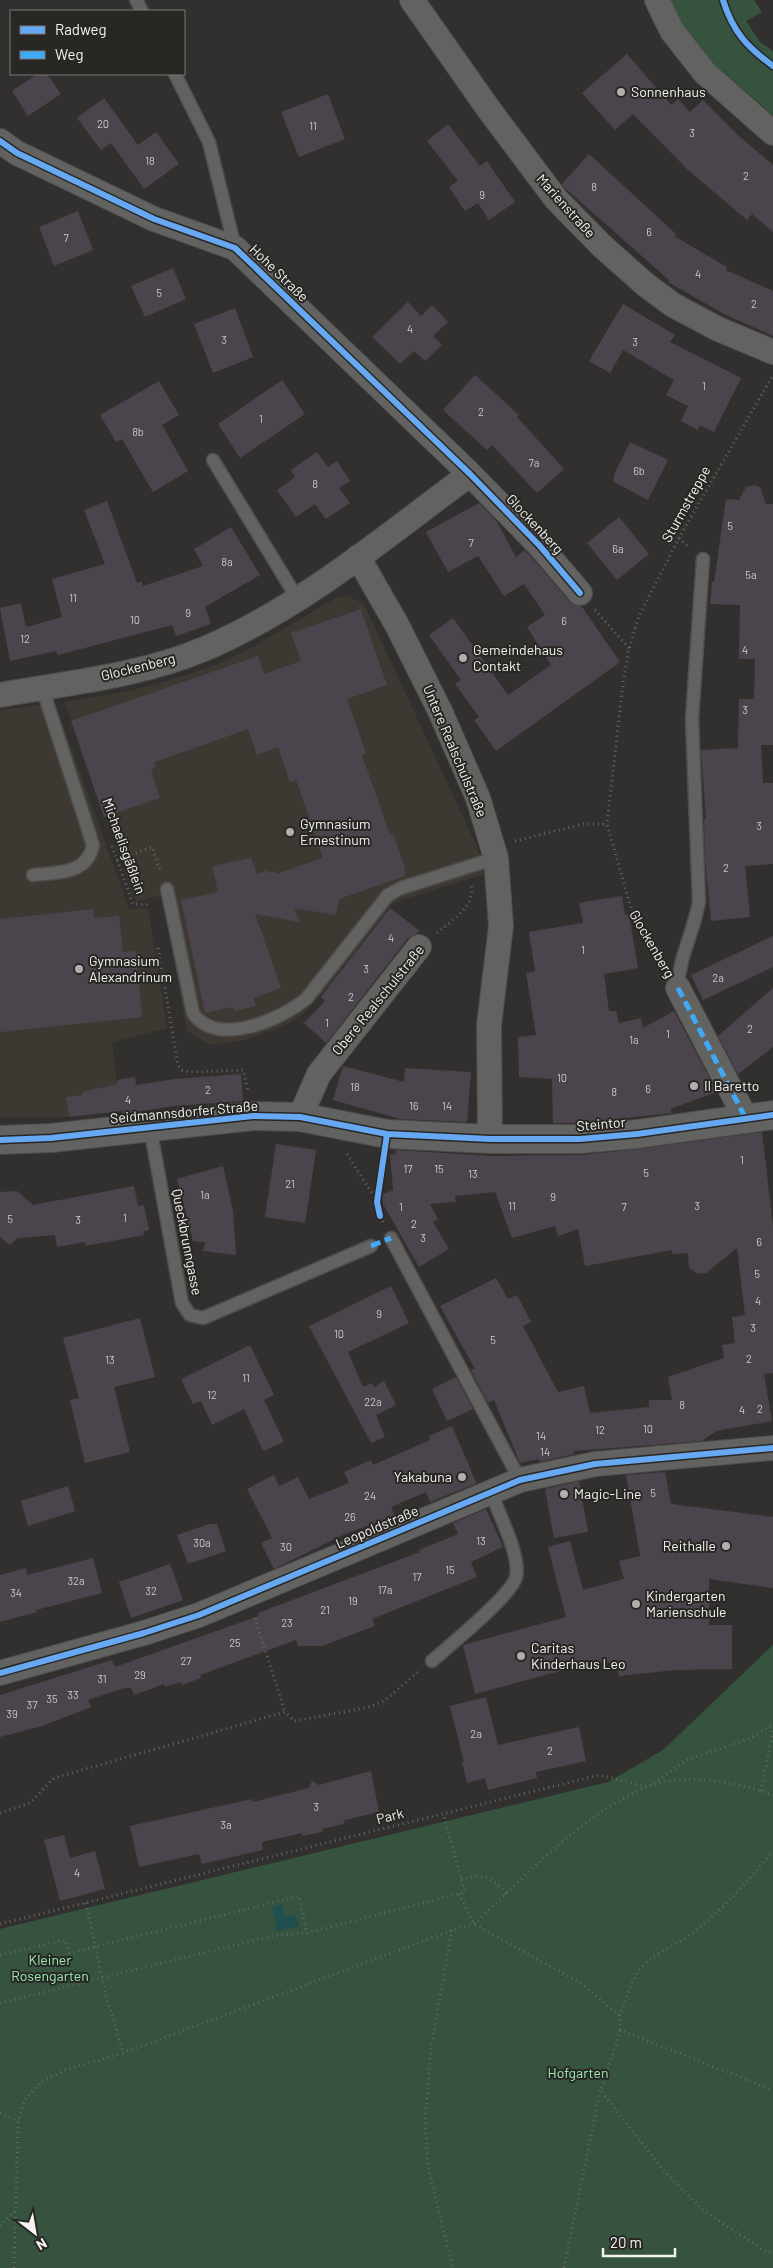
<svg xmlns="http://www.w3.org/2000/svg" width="773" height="2268" font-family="Barlow,sans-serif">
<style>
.built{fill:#3d3932}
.green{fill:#35533e}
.water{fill:#214f51}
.building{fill:#4c444d}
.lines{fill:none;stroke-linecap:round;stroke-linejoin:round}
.lane-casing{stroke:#4e4d4b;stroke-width:15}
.street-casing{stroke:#4e4d4b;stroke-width:26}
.secondary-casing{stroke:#4e4d4b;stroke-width:30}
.path{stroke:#676665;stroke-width:3;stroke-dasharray:1 4;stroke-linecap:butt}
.lane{stroke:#626261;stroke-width:12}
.street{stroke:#626261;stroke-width:24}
.secondary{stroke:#626261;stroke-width:28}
.quiet{stroke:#3fa9f5;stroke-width:5;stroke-dasharray:10 5;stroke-linecap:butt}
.cycleway-casing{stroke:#282724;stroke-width:9}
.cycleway{stroke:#66a8f1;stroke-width:6}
.poi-dot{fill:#b0afad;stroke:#282724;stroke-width:2}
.labels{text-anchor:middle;stroke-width:4;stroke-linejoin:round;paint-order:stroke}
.number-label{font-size:11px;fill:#cac7c8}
.poi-label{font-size:14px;fill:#f4f3f1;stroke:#282724;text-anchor:start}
.street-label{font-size:14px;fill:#f4f3f1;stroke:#282724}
.park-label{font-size:14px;fill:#96edb0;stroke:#282724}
</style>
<rect width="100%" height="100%" fill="#31302f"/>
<path class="built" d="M348,596L364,604L477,847L484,874L393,903L325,991L303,1014L286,1025L245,1040L210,1045L187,1031L162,895L136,902L65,702L128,691L174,679L215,665L251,648L337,597Z
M55,703L129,909L148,908L167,1028L112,1042L117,1084L82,1092V1095L66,1097L69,1117L0,1118V710Z"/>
<path class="green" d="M671,0H754L762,12L746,21L760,42L773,51V115L704,55L683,28Z
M773,1645V2268H0V1929L608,1782L663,1750Z"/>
<path class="water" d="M282,1904L285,1917L296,1915L299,1926L277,1931L272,1907Z"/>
<path class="building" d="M627,54L671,105L678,99L690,112L703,100L740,137L773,165V232L752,214L747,220L688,170L633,114L615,130L582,93Z
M37,74H47L61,94L28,116L12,91Z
M328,94L345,139L299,157L281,112Z
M104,98L138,145L156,132L179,164L144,189L111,143L101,150L77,118Z
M448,124L480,166L487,161L515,202L489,220L478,203L465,211L449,187L458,181L427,141Z
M589,154L676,234L674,236L727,267L726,270L773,291V336L724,314L668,282L669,280L565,188L562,184Z
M78,211L93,250L54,266L39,227Z
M173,268L186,299L145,317L131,286Z
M408,302L421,316L432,305L448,322L433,336L442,345L425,361L414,351L400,364L372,337Z
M623,304L675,335L670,342L741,378L714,432L700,425L698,430L681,421L688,406L666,395L674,380L623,350L610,373L589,361Z
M235,308L253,357L213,373L194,324Z
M475,375L519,415L517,417L564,469L537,493L492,445L487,450L443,410Z
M282,380L305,414L240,458L218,424Z
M159,381L179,415L162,425L188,471L153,492L122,439L116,442L100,415Z
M630,442L668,460L648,500L614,482V475Z
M317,452L328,467L337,461L350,481L339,488L350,503L326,519L315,504L296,517L277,490L295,477L291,470Z
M755,485L760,487L766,504H773V745H761L763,783H773V864L745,866L750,917L711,921L705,858L704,819H706L701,750L738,748L739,699H754L755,659H739L740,605L710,604L712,582H714L726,499L739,500L746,487Z
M107,501L137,583L142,582L143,586L203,566L194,549L231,527L260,575L205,607L211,624L176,636L172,625L58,655L56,651L10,661L0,608L21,603L26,627L62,617L52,579L105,564L84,510Z
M479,503L496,520L516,557L525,550L570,602L582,607L620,662L496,751L474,720L479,717L455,684L461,680L429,635L453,618L508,695L551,665L527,627L545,615L524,584L504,596L478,556L448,572L426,532Z
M619,517L649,554L617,580L587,543Z
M361,609L387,685L347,699L366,753L362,755L390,835L393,834L405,868V876L339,899L336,915L294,908L300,922L255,914L281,988L253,998L256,1006L234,1011L233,1007L205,1013L181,900L218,892L212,866L251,858L257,874L268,870L269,873L275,871L276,874L323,858L296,780L290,782L278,747L257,755L248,729L155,762L156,767L151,769L160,798L104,817L71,721L258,656L264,674L301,661L291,633Z
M622,896L625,915H629L638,968L604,974L609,1011H616L619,1023L641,1018L643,1028L674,1011L717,1092L670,1109L672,1113L579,1123H553L552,1079L519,1077L518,1037L536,1035L526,973L535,971L529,932L583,923L579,903Z
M390,908L420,931L408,938L326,1043L304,1023L325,1001L321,997Z
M93,909L94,918L119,916L123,952L136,951L142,1017L0,1032V919Z
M773,936V967L703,1000L691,975Z
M773,988V1047L738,1074L718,1036Z
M343,1066L404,1082L405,1068L471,1072L467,1122L400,1119L333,1100Z
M241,1074L243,1101L174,1106L122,1114V1111L69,1117L66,1097L82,1095V1092L117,1084V1080L135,1077L136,1085L175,1079Z
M762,1132L773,1226V1373L764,1374L772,1421L716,1431L702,1441L574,1451V1454L540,1462L539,1459L520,1463L494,1400L488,1403L471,1370L475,1369L440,1306L496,1278L508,1299L517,1295L531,1322L523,1326L558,1392L584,1386L590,1413L649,1407V1400H672L668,1377L724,1358L722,1345L735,1343L732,1317L745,1315L737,1248L706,1273L698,1274L689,1268L688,1253L672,1254V1250L585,1266L578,1229L558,1236L555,1226L512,1238L495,1192L455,1196L456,1202L430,1204L438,1219L433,1222L449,1249L419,1267L383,1204L382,1195L393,1190L390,1155L396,1154V1150L491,1156L581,1155L639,1149Z
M276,1144L316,1150L305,1223L265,1217Z
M223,1166L233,1211L236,1255L203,1251L205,1242L193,1241L177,1179Z
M134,1186L138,1206L144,1205L149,1230L143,1231L144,1235L85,1246V1242L57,1247L55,1235L17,1238L10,1245L0,1237V1192L17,1191L33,1205Z
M391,1286L409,1323L348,1352L363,1387L372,1383L374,1387L384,1381L396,1405L376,1415L385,1437L371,1443L309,1326Z
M140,1318L155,1377L114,1387L130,1452L85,1463L70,1400L79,1398L63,1338Z
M250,1345L274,1395L264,1400L284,1442L263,1451L244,1409L212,1425L201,1401L193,1404L181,1379Z
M456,1377L473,1409L447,1421L432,1389Z
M452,1426L476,1482L475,1484L430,1502L426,1492L391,1507L395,1516L345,1534L274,1569L261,1543L272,1538L247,1489L274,1475L279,1486L298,1477L309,1499L349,1483L344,1472L371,1460L373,1465L430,1440L429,1436Z
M665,1472L671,1504L773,1517V1588L709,1579V1625H732V1669L676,1670L619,1676L617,1662L579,1666L475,1694L463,1645L566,1617L548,1547L570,1541L583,1590L624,1579L619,1561L640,1556L626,1475Z
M579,1481L588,1532L554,1538L545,1489Z
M68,1486L75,1511L28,1526L21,1501Z
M486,1509L503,1547L471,1562L477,1577L372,1619L375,1626L322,1646H298L296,1640L200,1675L201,1678L182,1685L181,1682L165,1687L164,1684L134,1695L131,1688H124L88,1700L91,1707L42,1726L0,1737V1695L112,1660L115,1667L259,1616L258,1613L420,1552L419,1550L458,1534L453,1523Z
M209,1524H217L226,1551L188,1564L177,1535Z
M93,1558L102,1593L36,1610L37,1612L0,1622V1575L26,1568L27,1575Z
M170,1564L183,1600L131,1618L119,1582Z
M486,1697L498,1745L579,1727L586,1761L536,1772L537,1778L488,1790L485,1778L467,1783L462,1762H464L450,1706Z
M371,1771L379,1812L345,1820L343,1824L322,1829V1832L302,1836V1833L262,1842L263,1850L202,1864L199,1854L139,1867L130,1826L252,1799L253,1802L309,1788L312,1781L319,1785Z
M64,1835L70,1858L95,1851L105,1889L60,1901L44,1840Z"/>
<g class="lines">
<g class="lane-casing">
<path id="lane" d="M136,0L142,11
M175,74L209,142L235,248
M213,460L297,598
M33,875C58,872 87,875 93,845L42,687
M167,889L193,1013C216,1048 280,1020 306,999L388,895L401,888L496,858
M678,988C679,955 694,933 699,901L692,719L703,559
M150,1127L182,1303L190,1315L203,1318L371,1246
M391,1238L520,1480
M432,1661C449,1646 512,1595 516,1577C521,1555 498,1513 491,1492"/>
</g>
<g class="street-casing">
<path id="street" d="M412,0L490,111L556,199L602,246L646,285L673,305L718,329L773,352
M657,0L672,31L705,73L773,133
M0,141L17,153L154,219L235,248L470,474L539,545L580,593
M358,557L397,625L440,711L478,798L496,858L501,926L489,1025L490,1139
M0,695C67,683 140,676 204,649C301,608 386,536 470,474
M678,988L746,1119
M300,1117L319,1074L419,947
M0,1673L144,1633L199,1615L520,1480L595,1464L773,1448"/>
</g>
<g class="secondary-casing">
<path id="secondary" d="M0,1140L51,1138L253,1116L300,1117L387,1134L490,1139H580L637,1134L773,1115"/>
</g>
<path class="path" d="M679,538L689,548
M595,610L629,648
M515,841L583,824H607
M112,846L133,904L151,905
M117,860L152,847L161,873
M437,933C452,920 476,907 471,884
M158,948L178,1065L182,1070L189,1072L243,1070L248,1091
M663,964L633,915L607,824L623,683L629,649L639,616L679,538L773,375
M347,1154L377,1201
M383,1222L377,1202L383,1159
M255,1618L285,1712
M761,1791L773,1731
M0,1813L30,1803L54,1778L285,1712L294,1721L370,1707L384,1701L418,1672
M461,1879C485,1875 490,1875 506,1894
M459,1894L474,1924L582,1984L620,2016V2030L773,2090
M86,1903L106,1995L123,2053
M0,1924L599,1775L648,1787L688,1759L751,1738L773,1724
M452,1930L431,2047L425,2121L428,2167L453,2268
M0,1955L65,1940L69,1953L299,1896L307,1933
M0,2003L276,1935L307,1933L465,1892L443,1814
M620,2016C626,2000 630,1980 642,1967C655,1953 674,1946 690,1935C722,1911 747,1882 773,1851
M620,2030L601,2091L664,2171L703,2210L763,2250L773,2254
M0,2113L18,2122
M0,2226L15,2211
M14,2268L18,2122L24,2101L42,2081L65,2070L123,2053L453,1930L474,1924C526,1876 581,1815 646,1787C684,1772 737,1782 773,1795
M564,2268L600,2091"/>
<use href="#lane" class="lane"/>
<use href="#street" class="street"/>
<use href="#secondary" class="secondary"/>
<path class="quiet" d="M678,988L746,1119
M371,1246L391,1238"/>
<g class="cycleway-casing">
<path id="cycleway" d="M723,0C733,32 747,47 773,66
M0,141L17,153L154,219L235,248L470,474L539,545L580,593
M0,1140L51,1138L253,1116L300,1117L387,1134L490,1139H580L637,1134L773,1115
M380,1216L377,1202L387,1134
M0,1673L144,1633L199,1615L520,1480L595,1464L773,1448"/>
</g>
<use href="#cycleway" class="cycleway"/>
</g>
<g class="poi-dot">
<circle cx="621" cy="92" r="5"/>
<circle cx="463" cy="658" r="5"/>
<circle cx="290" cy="832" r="5"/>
<circle cx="79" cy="969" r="5"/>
<circle cx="694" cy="1086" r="5"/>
<circle cx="462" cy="1477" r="5"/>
<circle cx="564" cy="1494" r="5"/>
<circle cx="726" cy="1546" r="5"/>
<circle cx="636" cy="1604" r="5"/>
<circle cx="521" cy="1656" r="5"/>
</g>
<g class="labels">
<g class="number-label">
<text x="103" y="128">20</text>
<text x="313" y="130">11</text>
<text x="692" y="137">3</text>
<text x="150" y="165">18</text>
<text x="746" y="180">2</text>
<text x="594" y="191">8</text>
<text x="482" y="199">9</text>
<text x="649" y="236">6</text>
<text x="66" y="242">7</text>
<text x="698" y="278">4</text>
<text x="159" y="297">5</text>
<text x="754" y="308">2</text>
<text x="410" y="333">4</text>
<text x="224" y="344">3</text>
<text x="635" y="346">3</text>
<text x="704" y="390">1</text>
<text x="481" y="416">2</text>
<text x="261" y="423">1</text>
<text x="138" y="436">8b</text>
<text x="534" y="467">7a</text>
<text x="639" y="475">6b</text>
<text x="315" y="488">8</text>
<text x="730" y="530">5</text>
<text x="471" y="547">7</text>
<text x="618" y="553">6a</text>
<text x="227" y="566">8a</text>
<text x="751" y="579">5a</text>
<text x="73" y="602">11</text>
<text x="188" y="617">9</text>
<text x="135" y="624">10</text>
<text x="564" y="625">6</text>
<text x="25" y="643">12</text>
<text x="745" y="654">4</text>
<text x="745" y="714">3</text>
<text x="759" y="830">3</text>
<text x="726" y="872">2</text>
<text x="391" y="942">4</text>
<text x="583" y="954">1</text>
<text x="366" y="973">3</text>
<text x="718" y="982">2a</text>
<text x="351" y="1001">2</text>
<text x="327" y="1027">1</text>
<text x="750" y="1033">2</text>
<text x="668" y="1038">1</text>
<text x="634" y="1044">1a</text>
<text x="562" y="1082">10</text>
<text x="355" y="1091">18</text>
<text x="648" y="1093">6</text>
<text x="208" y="1094">2</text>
<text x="614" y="1096">8</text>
<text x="128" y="1104">4</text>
<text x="414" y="1110">16</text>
<text x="447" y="1110">14</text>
<text x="742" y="1164">1</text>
<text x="408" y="1173">17</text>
<text x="439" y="1173">15</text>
<text x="646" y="1177">5</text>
<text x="473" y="1178">13</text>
<text x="290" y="1188">21</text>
<text x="205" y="1199">1a</text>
<text x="553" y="1201">9</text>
<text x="512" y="1210">11</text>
<text x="697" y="1210">3</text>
<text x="401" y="1211">1</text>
<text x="624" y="1211">7</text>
<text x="125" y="1222">1</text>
<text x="10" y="1223">5</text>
<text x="78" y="1224">3</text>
<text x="414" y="1228">2</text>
<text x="423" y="1242">3</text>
<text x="759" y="1246">6</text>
<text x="757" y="1278">5</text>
<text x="758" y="1305">4</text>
<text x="379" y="1318">9</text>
<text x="753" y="1332">3</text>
<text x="339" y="1338">10</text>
<text x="493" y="1344">5</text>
<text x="749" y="1363">2</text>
<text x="110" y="1364">13</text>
<text x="246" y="1382">11</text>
<text x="212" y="1399">12</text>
<text x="373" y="1406">22a</text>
<text x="682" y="1409">8</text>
<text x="760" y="1413">2</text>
<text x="742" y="1414">4</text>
<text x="648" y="1433">10</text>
<text x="600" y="1434">12</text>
<text x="541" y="1440">14</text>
<text x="545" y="1456">14</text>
<text x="653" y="1497">5</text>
<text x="370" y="1500">24</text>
<text x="350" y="1521">26</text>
<text x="481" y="1545">13</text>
<text x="202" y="1547">30a</text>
<text x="286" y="1551">30</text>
<text x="450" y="1574">15</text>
<text x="417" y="1581">17</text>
<text x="76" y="1585">32a</text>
<text x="385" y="1594">17a</text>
<text x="151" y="1595">32</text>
<text x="16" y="1597">34</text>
<text x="353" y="1605">19</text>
<text x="325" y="1614">21</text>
<text x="287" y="1627">23</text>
<text x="235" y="1647">25</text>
<text x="186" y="1665">27</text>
<text x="140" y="1679">29</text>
<text x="102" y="1683">31</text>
<text x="73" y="1699">33</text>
<text x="52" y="1703">35</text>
<text x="32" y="1709">37</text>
<text x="12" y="1718">39</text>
<text x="476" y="1738">2a</text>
<text x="550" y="1755">2</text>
<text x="316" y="1811">3</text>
<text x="226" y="1829">3a</text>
<text x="77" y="1877">4</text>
</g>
<g class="poi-label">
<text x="631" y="97">Sonnenhaus</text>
<text x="473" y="655">Gemeindehaus<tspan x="473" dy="16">Contakt</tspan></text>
<text x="300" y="829">Gymnasium<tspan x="300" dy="16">Ernestinum</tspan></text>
<text x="89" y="966">Gymnasium<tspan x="89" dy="16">Alexandrinum</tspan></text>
<text x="704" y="1091">Il Baretto</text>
<text x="452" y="1482" text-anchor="end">Yakabuna</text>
<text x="574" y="1499">Magic-Line</text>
<text x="716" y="1551" text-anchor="end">Reithalle</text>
<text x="646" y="1601">Kindergarten<tspan x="646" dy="16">Marienschule</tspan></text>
<text x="531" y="1653">Caritas<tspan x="531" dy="16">Kinderhaus Leo</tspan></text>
</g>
<g class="street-label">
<text transform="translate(566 206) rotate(48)" y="5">Marienstraße</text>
<text transform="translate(279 273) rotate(44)" y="5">Hohe Straße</text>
<text transform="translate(686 504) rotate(-61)" y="5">Sturmstreppe</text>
<text transform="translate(535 524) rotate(47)" y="5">Glockenberg</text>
<text transform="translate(138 667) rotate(-14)" y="5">Glockenberg</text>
<text transform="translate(455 751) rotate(67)" y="5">Untere Realschulstraße</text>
<text transform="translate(124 846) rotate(70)" y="5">Michaelisgäßlein</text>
<text transform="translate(652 944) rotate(60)" y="5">Glockenberg</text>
<text transform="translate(378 1000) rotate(-51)" y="5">Obere Realschulstraße</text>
<text transform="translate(184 1112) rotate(-5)" y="5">Seidmannsdorfer Straße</text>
<text transform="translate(601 1124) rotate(-5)" y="5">Steintor</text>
<text transform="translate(187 1242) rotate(79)" y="5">Queckbrunngasse</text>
<text transform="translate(377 1527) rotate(-23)" y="5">Leopoldstraße</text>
<text transform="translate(390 1816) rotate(-14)" y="5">Park</text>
</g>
<g class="park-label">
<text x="50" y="1965">Kleiner<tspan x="50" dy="16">Rosengarten</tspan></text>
<text x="578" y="2078">Hofgarten</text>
</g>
</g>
<rect x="10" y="10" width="175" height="65" fill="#282724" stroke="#7a7976"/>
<rect x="20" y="26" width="25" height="8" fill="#66a8f1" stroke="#7a7976"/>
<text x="55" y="35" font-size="15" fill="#f4f3f1">Radweg</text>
<rect x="20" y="51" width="25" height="8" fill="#3fa9f5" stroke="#7a7976"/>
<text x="55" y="60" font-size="15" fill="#f4f3f1">Weg</text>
<g transform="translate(35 2233) rotate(149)" stroke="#282724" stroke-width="4" paint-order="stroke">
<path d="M0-4L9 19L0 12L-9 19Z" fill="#f4f3f1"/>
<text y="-8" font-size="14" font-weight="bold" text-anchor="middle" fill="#f4f3f1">N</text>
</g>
<path d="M603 2248v8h72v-8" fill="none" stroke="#f4f3f1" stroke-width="2.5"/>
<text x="610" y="2248" font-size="15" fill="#f4f3f1" stroke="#282724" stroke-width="4" paint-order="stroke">20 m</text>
</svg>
